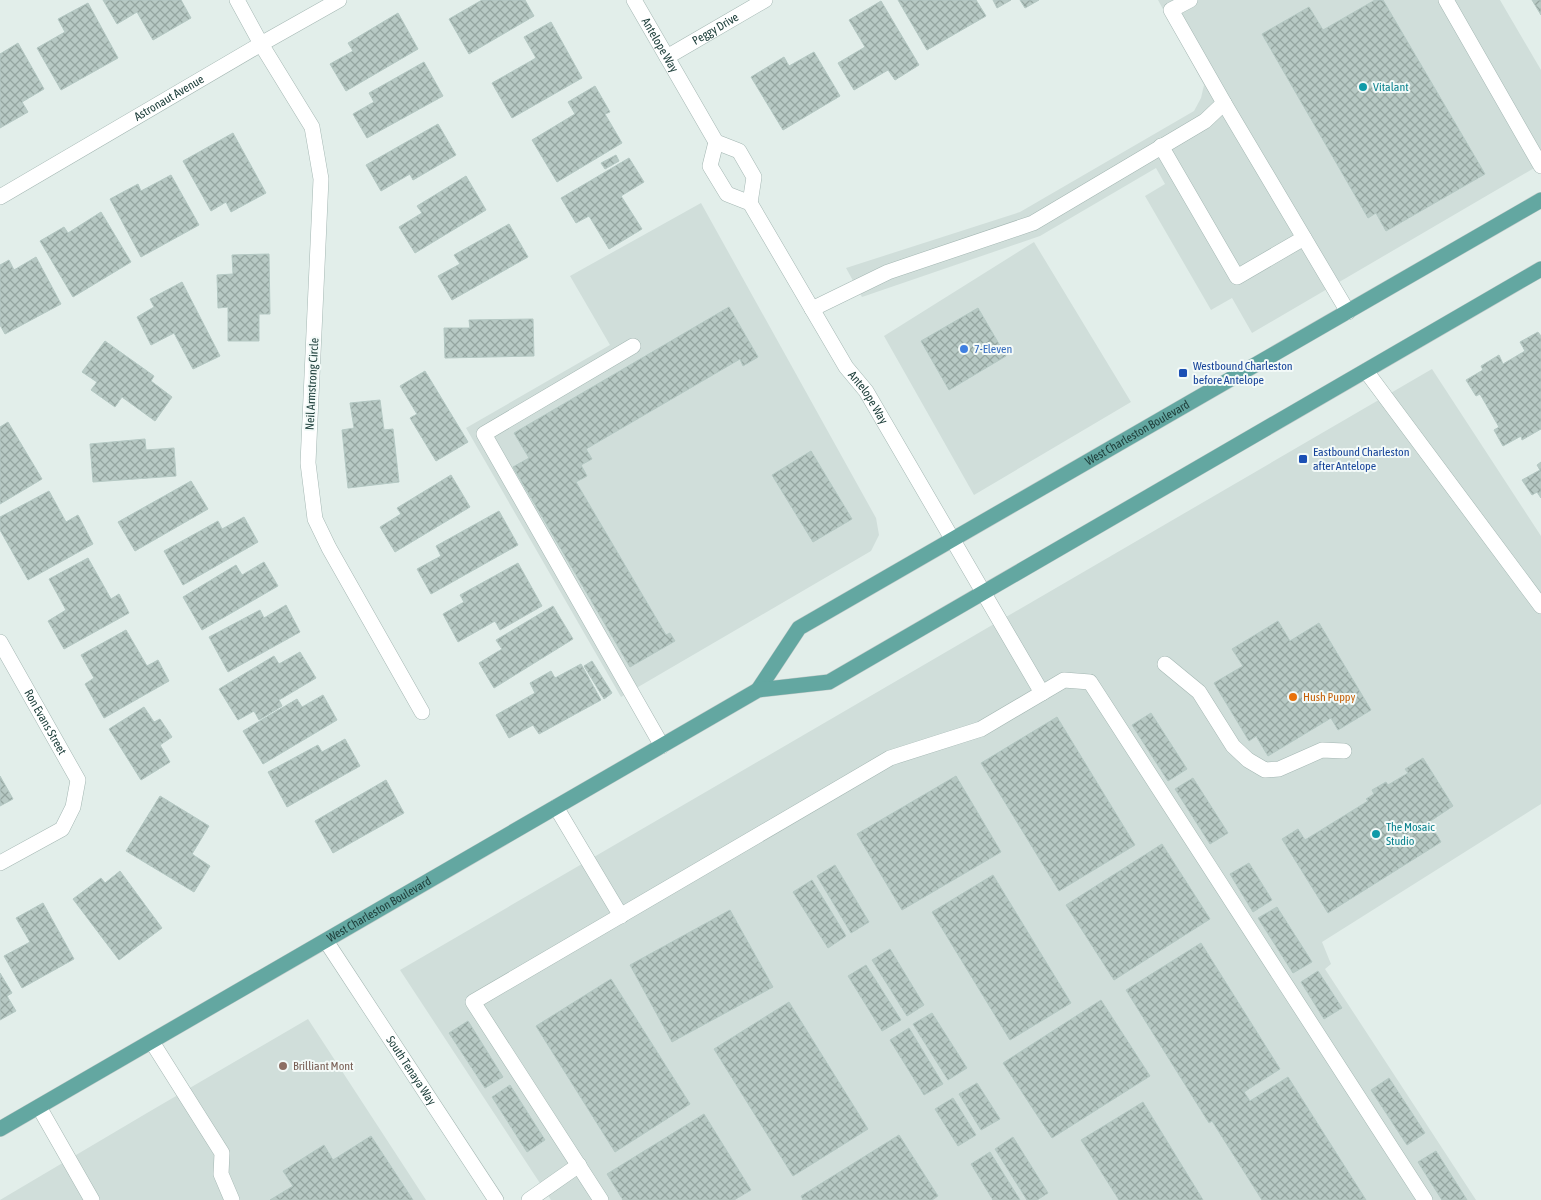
<svg xmlns="http://www.w3.org/2000/svg" width="1541" height="1200" font-family="'Asap Condensed',sans-serif">
<style>
.built{fill:#d0deda}
.building{fill:url(#building-cross-hatch);stroke:#b4c8c3}
.lines{fill:none;stroke-linecap:round;stroke-linejoin:round}
.minor-casing{stroke:#a4b7b3;stroke-width:16}
.major-casing{stroke:#c1cac9;stroke-width:16}
.minor{stroke:#fff;stroke-width:15}
.major{stroke:#63a7a1;stroke-width:15}
.culture-dot{fill:#0f9aa8;stroke:#f3faf8;stroke-width:2}
.shop-dot{fill:#3f7fe0;stroke:#f3faf8;stroke-width:2}
.transit-dot{fill:#1a4fb4;stroke:#f3faf8;stroke-width:2}
.food-dot{fill:#e8710a;stroke:#f3faf8;stroke-width:2}
.education-dot{fill:#8d6e63;stroke:#f3faf8;stroke-width:2}
.labels{text-anchor:middle;stroke-width:4;stroke-linejoin:round;paint-order:stroke}
.street-label{font-size:12px;fill:#20413d;stroke:#f3faf8}
.culture-label{font-size:12px;fill:#0d838f;stroke:#f3faf8;text-anchor:start}
.shop-label{font-size:12px;fill:#366cbe;stroke:#f3faf8;text-anchor:start}
.transit-label{font-size:12px;fill:#164399;stroke:#f3faf8;text-anchor:start}
.food-label{font-size:12px;fill:#c56008;stroke:#f3faf8;text-anchor:start}
.education-label{font-size:12px;fill:#785e54;stroke:#f3faf8;text-anchor:start}
</style>
<defs>
<pattern id="building-cross-hatch" width="8" height="8" patternUnits="userSpaceOnUse" patternTransform="scale(1.25)"><rect width="8" height="8" fill="#b7c9c4"/><path d="M0 0l8 8M0 8l8-8" fill="none" stroke="#94a5a0"/></pattern>
</defs>
<rect width="100%" height="100%" fill="#e2eeea"/>
<path class="built" d="M1158,0H1500L1541,70V164L1252,333L1232,298L1211,310L1145,196L1165,184L1156,168L1040,236L862,297L846,268L1020,212L1194,111L1201,98L1204,85Z
M701,203L876,518L879,535L871,551L621,697L466,428L610,345L570,276Z
M1034,242L1131,402L974,495L884,336Z
M1432,369L1541,536V804L1322,942L1331,964L1325,969L1476,1200H551L400,970Z
M308,1019L426,1200H0L147,1113Z"/>
<path class="building" d="M103,0H181L191,18L153,40L137,12L117,24Z
M482,0H525L534,16L469,54L449,19Z
M898,0H976L986,16L927,50Z
M993,0H1011L997,8Z
M1020,0H1039L1025,8Z
M1375,0H1383L1485,174L1386,231L1376,213L1368,218L1262,34L1309,7L1323,30Z
M1532,0H1541V15Z
M881,1L919,65L895,80L888,70L854,90L838,63L865,47L849,20Z
M88,3L118,58L61,90L37,48L65,32L58,19Z
M398,13L418,49L346,91L330,64L353,51L348,43Z
M551,22L582,78L512,118L492,83L536,58L524,37Z
M18,43L44,89L22,102L28,112L0,128V54Z
M814,52L840,96L783,130L751,77L784,57L789,66Z
M424,62L443,96L367,138L353,114L374,102L369,93Z
M595,86L610,112L605,114L622,143L557,182L532,140L575,114L568,102Z
M438,124L456,155L413,180L410,174L381,191L366,165Z
M233,133L266,193L231,212L226,202L211,211L183,161Z
M616,155L619,161L605,169L601,163Z
M629,158L644,182L621,196L642,229L609,249L589,216L576,223L561,198Z
M171,175L199,225L141,257L110,199L138,184L141,191Z
M466,176L486,210L415,253L399,227L422,213L417,206Z
M101,212L131,262L73,297L40,241L64,227L68,233Z
M509,224L528,257L452,300L438,276L460,264L454,255Z
M269,254L270,314H259V341H228V307L218,308L217,275L233,274L232,255Z
M36,257L61,304L5,334L0,325V265L9,260L14,270Z
M182,282L220,356L193,369L174,333L151,345L137,317L154,307L150,299Z
M729,307L758,357L743,366L740,359L586,449L592,459L581,465L587,476L576,482L666,635L670,633L675,641L630,667L513,467L529,458L514,433Z
M978,308L1006,356L949,390L921,341Z
M533,319L534,356L445,358L444,328H470L469,320Z
M1538,332L1541,336V429L1522,440L1521,436L1503,446L1494,430L1499,427L1480,394L1476,396L1466,380L1483,370L1481,366L1499,355L1503,364L1525,351L1520,342Z
M105,341L154,376L151,381L172,397L155,421L122,397L115,407L91,390L97,382L82,372Z
M425,371L468,442L436,461L410,418L417,414L400,386Z
M380,400L384,430L393,429L399,482L348,488L342,430L354,428L350,403Z
M8,422L42,479L0,504V427Z
M145,439L146,450L174,448L176,476L93,482L90,444Z
M811,451L852,519L813,542L772,475Z
M1541,462V498L1537,492L1532,495L1522,480L1540,470L1537,465Z
M451,475L470,507L395,552L380,527L401,514L397,508Z
M191,481L208,509L135,551L118,522Z
M49,491L66,522L78,515L93,544L28,580L0,530V517Z
M499,511L518,545L431,594L417,569L441,556L436,546Z
M244,517L258,542L183,585L164,551L218,521L222,529Z
M88,558L111,599L119,594L129,613L64,649L48,621L66,610L49,579Z
M264,562L278,586L202,630L183,597L236,565L242,575Z
M518,563L542,606L500,630L495,621L458,642L443,614L464,602L460,595Z
M286,605L300,632L228,672L209,637L260,610L264,618Z
M553,606L573,639L494,688L479,663L502,649L496,640Z
M1278,621L1290,641L1319,623L1371,710L1338,730L1331,718L1268,756L1256,736L1249,741L1214,683L1243,666L1232,649Z
M126,630L147,666L158,660L169,681L104,718L85,684L94,678L81,655Z
M300,652L316,678L279,700L282,706L259,720L254,711L238,720L219,689L274,656L279,664Z
M592,661L612,693L604,699L584,666Z
M581,664L601,700L539,734L533,725L509,738L496,715L535,693L530,683L551,671L555,678Z
M323,695L337,720L263,764L243,731L297,699L302,707Z
M144,707L154,722L160,719L172,737L160,745L170,762L141,780L109,729Z
M1151,713L1187,769L1168,781L1132,725Z
M1057,717L1135,845L1059,891L981,763Z
M345,739L360,766L287,807L268,772L318,745L322,752Z
M1423,758L1453,806L1429,822L1441,842L1328,913L1282,839L1298,829L1305,840L1368,801L1366,799L1374,794L1372,790L1386,782L1388,785L1408,773L1405,769Z
M0,776L13,799L0,806Z
M956,776L1001,852L902,910L857,834Z
M1193,778L1228,833L1210,844L1175,789Z
M386,780L404,813L333,853L315,821Z
M160,796L209,826L192,854L210,866L194,892L126,851Z
M1162,844L1210,919L1114,980L1066,905Z
M1249,863L1272,900L1253,912L1230,874Z
M835,865L869,922L851,933L817,876Z
M120,871L162,928L119,960L73,899L101,878L105,883Z
M993,875L1071,1003L1010,1040L932,912Z
M812,880L846,936L828,948L793,892Z
M43,903L74,959L22,988L4,956L30,942L16,918Z
M1277,907L1312,962L1293,973L1258,918Z
M730,910L773,987L672,1042L630,965Z
M1201,943L1280,1069L1244,1092L1250,1101L1288,1077L1366,1200H1262L1212,1121L1209,1123L1126,990Z
M890,949L924,1005L907,1016L872,960Z
M866,965L901,1020L882,1031L848,976Z
M1318,971L1342,1008L1324,1019L1301,982Z
M0,973L12,993L7,996L16,1011L0,1020Z
M611,979L690,1104L615,1152L536,1026Z
M1101,1000L1150,1076L1052,1138L1003,1063Z
M789,1002L868,1129L793,1176L714,1049Z
M932,1013L967,1068L948,1080L913,1024Z
M468,1021L503,1077L485,1088L449,1033Z
M909,1028L943,1084L924,1095L890,1040Z
M1389,1078L1425,1133L1407,1145L1371,1090Z
M977,1083L1000,1119L981,1130L959,1094Z
M510,1085L545,1140L527,1152L492,1097Z
M953,1098L976,1135L958,1146L935,1109Z
M1143,1102L1203,1200H1119L1081,1140Z
M704,1114L751,1190L734,1200H623L607,1174Z
M899,1135L938,1196L932,1200H803L801,1196Z
M371,1136L413,1200H270L293,1186L283,1171L324,1145L333,1160Z
M1013,1137L1048,1193L1037,1200H1027L995,1149Z
M1436,1151L1467,1200H1442L1418,1162Z
M990,1152L1020,1200H993L971,1164Z"/>
<g class="lines">
<g class="minor-casing">
<g id="minor">
<path d="M237,0L261,44L312,127L321,179L308,463L315,519L329,548L422,712"/>
<path id="s1" d="M634,0L716,142L739,151L754,177L750,203"/>
<path d="M1446,0L1541,166"/>
<path id="s2" d="M667,57L765,0"/>
<path d="M1224,103L1348,312"/>
<path id="s3" d="M716,142L710,166L727,194L750,203L846,367L866,391L1042,693"/>
<path d="M1161,146L1237,277L1304,238"/>
<path id="s4" d="M0,197L261,44L339,0"/>
<path d="M812,309L888,272L1033,223L1205,121L1224,103L1171,10L1190,0"/>
<path d="M633,346L484,434L662,746"/>
<path d="M1366,371L1541,606"/>
<path id="s5" d="M0,642L78,780L73,807L62,829L0,863"/>
<path d="M1165,664L1199,692L1233,746L1248,760L1265,770L1279,769L1322,750L1344,751"/>
<path d="M556,807L621,916"/>
<path id="s6" d="M326,941L496,1200"/>
<path d="M152,1042L222,1153L221,1174L232,1200"/>
<path d="M39,1107L92,1200"/>
<path d="M529,1200L579,1165"/>
<path d="M601,1200L473,1002L890,758L981,729L1064,680L1090,682L1425,1200"/>
</g>
</g>
<g class="major-casing">
<g id="major">
<path id="s7" d="M758,690L799,628L1541,200"/>
<path id="s8" d="M0,1129L758,690L829,682L1541,269"/>
</g>
</g>
<use href="#minor" class="minor"/>
<use href="#major" class="major"/>
</g>
<g class="culture-dot">
<circle cx="1363" cy="87" r="5"/>
<circle cx="1376" cy="834" r="5"/>
</g>
<circle class="shop-dot" cx="964" cy="349" r="5"/>
<g class="transit-dot">
<rect x="1178" y="368" width="10" height="10" rx="2.5"/>
<rect x="1298" y="454" width="10" height="10" rx="2.5"/>
</g>
<circle class="food-dot" cx="1293" cy="697" r="5"/>
<circle class="education-dot" cx="283" cy="1066" r="5"/>
<g class="labels">
<g class="street-label">
<text dy="4" stroke="none"><textPath href="#s2" startOffset="56">Peggy Drive</textPath></text>
<text dy="4" stroke="none"><textPath href="#s1" startOffset="52">Antelope Way</textPath></text>
<text dy="4" stroke="none"><textPath href="#s4" startOffset="196">Astronaut Avenue</textPath></text>
<text transform="translate(312 384) rotate(-87)" y="4">Neil Armstrong Circle</text>
<text dy="4" stroke="none"><textPath href="#s3" startOffset="310">Antelope Way</textPath></text>
<text dy="4" stroke="none"><textPath href="#s7" startOffset="465">West Charleston Boulevard</textPath></text>
<text dy="4" stroke="none"><textPath href="#s5" startOffset="92">Ron Evans Street</textPath></text>
<text dy="4" stroke="none"><textPath href="#s8" startOffset="438">West Charleston Boulevard</textPath></text>
<text dy="4" stroke="none"><textPath href="#s6" startOffset="155">South Tenaya Way</textPath></text>
</g>
<g class="culture-label">
<text x="1373" y="91">Vitalant</text>
<text x="1386" y="831">The Mosaic<tspan x="1386" dy="14">Studio</tspan></text>
</g>
<g class="shop-label">
<text x="974" y="353">7-Eleven</text>
</g>
<g class="transit-label">
<text x="1193" y="370">Westbound Charleston<tspan x="1193" dy="14">before Antelope</tspan></text>
<text x="1313" y="456">Eastbound Charleston<tspan x="1313" dy="14">after Antelope</tspan></text>
</g>
<g class="food-label">
<text x="1303" y="701">Hush Puppy</text>
</g>
<g class="education-label">
<text x="293" y="1070">Brilliant Mont</text>
</g>
</g>
</svg>
